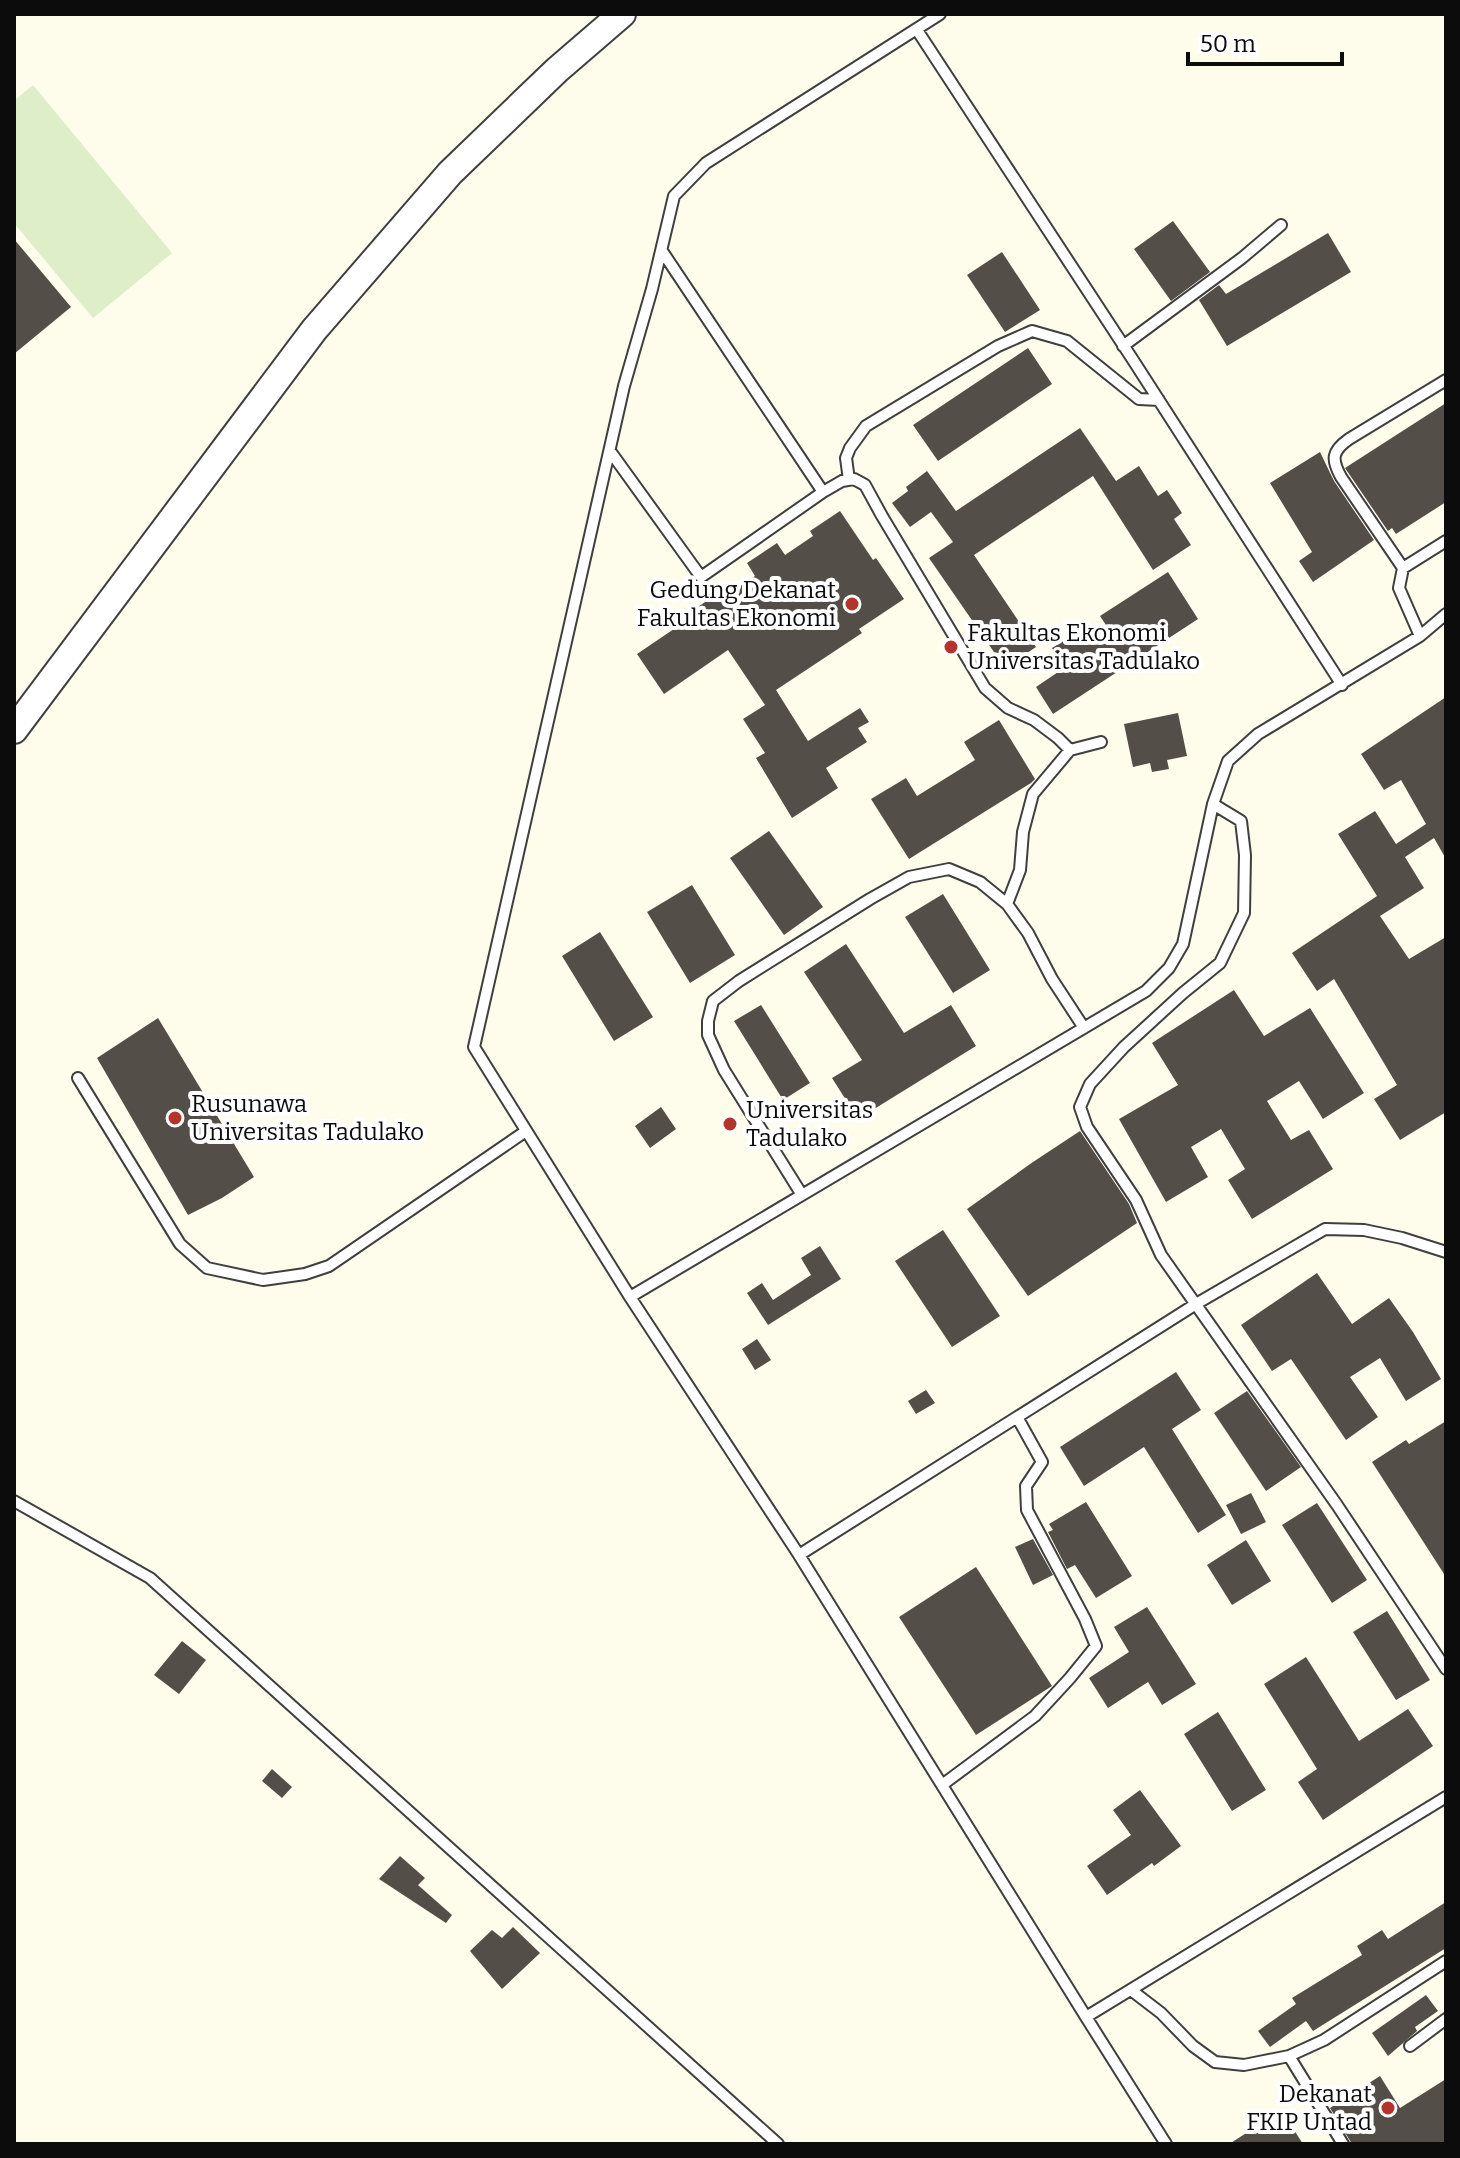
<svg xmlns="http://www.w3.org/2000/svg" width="1460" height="2158" font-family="Bitter,serif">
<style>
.pitch{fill:#ddeec8}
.building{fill:#544e49}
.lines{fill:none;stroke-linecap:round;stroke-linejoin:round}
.service-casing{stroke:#3f3f3f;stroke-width:14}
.tertiary-casing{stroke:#3f3f3f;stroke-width:30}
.service{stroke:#fff;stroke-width:10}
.tertiary{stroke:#fff;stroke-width:26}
.poi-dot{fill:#b4342b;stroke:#fff;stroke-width:3}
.labels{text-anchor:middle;stroke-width:8;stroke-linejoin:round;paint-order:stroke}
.poi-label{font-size:24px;fill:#0c0c0c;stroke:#fff;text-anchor:start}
</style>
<rect width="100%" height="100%" fill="#fefceb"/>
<path class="pitch" d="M33,85L172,253L93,318L14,223V101Z"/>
<path class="building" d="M1173,221L1210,272L1171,301L1134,249Z
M1328,233L1351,272L1227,346L1199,300L1219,285L1226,294Z
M14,239L71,307L14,354Z
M1002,252L1040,310L1005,332L967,275Z
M1028,348L1052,384L938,461L913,425Z
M1446,403V502L1396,534L1392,528L1388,531L1345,468Z
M1080,428L1116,481L1139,466L1158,496L1167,490L1182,513L1174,519L1191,545L1153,570L1093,476L974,555L1036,647L1005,668L929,558L953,542L931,512L910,527L892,503L908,491L906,487L927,471L956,511Z
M1320,452L1334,481L1374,540L1313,582L1299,561L1312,552L1270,483Z
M840,511L873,560L876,558L904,599L859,629L862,633L776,690L808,741L860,708L869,722L858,728L867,742L826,768L838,788L792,818L756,758L765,753L743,719L765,705L728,650L664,694L637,654L699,612L696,608L725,589L729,593L755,576L747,563L777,543L785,555L813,536L810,531Z
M1168,572L1198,619L1053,714L1036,687L1064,668L1052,648L1075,634L1081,642L1106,625L1100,616Z
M1446,697V859L1434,838L1405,857L1424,888L1380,916L1409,959L1446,937V1112L1400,1140L1374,1099L1397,1085L1334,979L1317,991L1292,953L1377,896L1338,834L1375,811L1396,844L1426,824L1401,780L1384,790L1361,754Z
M1178,713L1187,756L1167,760L1169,769L1152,772L1150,763L1133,767L1124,724Z
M999,720L1035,779L1031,783L909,859L871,799L906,778L917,796L975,760L964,742Z
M769,831L823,907L784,935L730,858Z
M692,885L735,955L690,983L647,912Z
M943,894L990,970L953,993L905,917Z
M600,932L653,1017L614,1041L562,956Z
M846,944L904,1033L951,1005L976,1046L858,1119L832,1078L862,1060L804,972Z
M1234,990L1264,1036L1310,1008L1364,1093L1323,1119L1299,1081L1267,1101L1291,1140L1309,1130L1333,1169L1252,1219L1228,1180L1245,1169L1221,1129L1191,1147L1208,1177L1166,1202L1119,1119L1178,1085L1152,1043Z
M761,1005L810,1083L783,1100L734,1021Z
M158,1018L254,1177L222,1198L188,1215L97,1058Z
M661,1107L676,1129L650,1148L635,1126Z
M1080,1131L1129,1204L1137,1223L1028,1296L967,1209L1033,1162Z
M943,1230L1000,1316L952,1347L895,1261Z
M820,1246L841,1279L768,1325L747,1293L762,1283L773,1300L811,1275L801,1258Z
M1317,1273L1352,1324L1389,1298L1413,1332L1441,1379L1406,1401L1380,1358L1350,1377L1378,1417L1346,1440L1291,1359L1272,1371L1241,1325Z
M757,1339L771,1360L755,1370L742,1349Z
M1176,1372L1201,1410L1172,1429L1226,1515L1198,1533L1144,1447L1084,1486L1060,1447Z
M926,1390L935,1403L916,1414L908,1401Z
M1247,1391L1301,1467L1266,1491L1214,1413Z
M1446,1421V1577L1372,1462L1406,1440L1409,1444Z
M1251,1493L1266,1522L1241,1534L1226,1505Z
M1086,1502L1132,1576L1096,1598L1075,1565L1067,1569L1048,1532L1053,1530L1049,1524Z
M1317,1503L1367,1580L1332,1603L1282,1525Z
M1033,1539L1053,1575L1033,1585L1015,1547Z
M1246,1540L1271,1581L1232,1605L1207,1565Z
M976,1567L1052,1686L976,1735L899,1617Z
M1147,1607L1196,1684L1162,1705L1148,1682L1108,1708L1089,1678L1129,1652L1114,1627Z
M1387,1611L1430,1680L1396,1700L1353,1632Z
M182,1641L206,1660L179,1694L154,1675Z
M1306,1657L1359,1741L1408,1709L1433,1746L1323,1820L1298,1782L1317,1769L1264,1684Z
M1218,1712L1266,1790L1232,1811L1184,1734Z
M272,1769L292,1787L282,1798L262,1781Z
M1140,1790L1181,1846L1154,1866L1152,1863L1107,1895L1087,1866L1131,1835L1113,1810Z
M400,1856L425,1878L418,1885L452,1915L446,1923L379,1879Z
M1446,1902V1948L1313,2031L1306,2021L1270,2047L1258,2031L1296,2004L1292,1998L1362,1955L1357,1946L1382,1930L1388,1939Z
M513,1927L540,1953L502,1989L470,1951L492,1930L502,1938Z
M1426,1995L1438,2011L1415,2027L1417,2031L1388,2056L1372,2033Z
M1380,2076L1400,2108L1446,2079V2144H1352L1330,2108Z
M1287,2119L1303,2144H1229L1267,2120L1272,2128Z"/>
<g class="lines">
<g class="service-casing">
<path id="service" d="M940,14L706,163L674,196L652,289L624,386L474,1047L630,1297L799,1555L1086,2017L1166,2144
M917,30L1133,360L1342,685
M1123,346L1242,258L1281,225
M610,451L701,577L823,492L662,251
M849,480L846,458L850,448L866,426L998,346L1032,331L1067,341L1139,399L1159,400
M823,492L842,481L854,479L865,485L882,516L985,688L1008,708L1034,720L1058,738L1070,750
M1403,568L1341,477C1331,459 1332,451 1349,439L1446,380
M1420,636L1399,588L1403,568L1446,541
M1213,804L1241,821L1245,855L1244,913L1220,963L1183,993L1124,1047L1090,1084L1080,1107L1087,1127L1136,1200L1161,1255L1337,1505L1446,1669
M1007,904L1020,870L1023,832L1033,794L1070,750L1101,742
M78,1078L180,1244L207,1268L263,1280L305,1274L329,1266L526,1131
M802,1195L724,1070L708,1035V1021L713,1001L739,981L870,899L909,877L949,869L980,882L1007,904L1028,933L1052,979L1084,1028
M630,1297L1146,991L1169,968L1183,944L1213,804L1228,761L1258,734L1420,636L1446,614
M14,1501L150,1578L778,2144
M799,1555L1196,1304L1325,1229L1364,1230L1402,1238L1446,1252
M942,1785L1035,1716L1070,1678L1096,1646L1085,1619L1027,1510L1026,1486L1042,1462L1017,1417
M1131,1990L1161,2013L1193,2046L1215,2062L1244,2065L1289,2056L1324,2040L1446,1961
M1086,2017L1446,1797
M1410,2046L1446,2019
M1289,2056L1343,2144"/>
</g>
<g class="tertiary-casing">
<path id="tertiary" d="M14,730L314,330L450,173L557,70L622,14"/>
</g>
<use href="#service" class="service"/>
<use href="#tertiary" class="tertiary"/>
</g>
<g class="poi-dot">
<circle cx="852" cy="604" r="8"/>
<circle cx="951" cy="647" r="8"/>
<circle cx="175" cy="1118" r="8"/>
<circle cx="730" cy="1124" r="8"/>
<circle cx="1388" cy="2108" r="8"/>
</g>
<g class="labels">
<g class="poi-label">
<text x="836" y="598" text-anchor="end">Gedung Dekanat<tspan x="836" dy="28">Fakultas Ekonomi</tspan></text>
<text x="967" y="641">Fakultas Ekonomi<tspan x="967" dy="28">Universitas Tadulako</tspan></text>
<text x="191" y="1112">Rusunawa<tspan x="191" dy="28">Universitas Tadulako</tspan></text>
<text x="746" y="1118">Universitas<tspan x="746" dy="28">Tadulako</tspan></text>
<text x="1372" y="2102" text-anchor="end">Dekanat<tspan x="1372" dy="28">FKIP Untad</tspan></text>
</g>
</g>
<rect width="1460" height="2158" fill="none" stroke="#0c0c0c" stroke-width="32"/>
<path d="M1188 52v12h154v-12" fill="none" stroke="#0c0c0c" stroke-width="4"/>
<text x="1200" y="52" font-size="24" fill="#0c0c0c" stroke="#ffffff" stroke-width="6" paint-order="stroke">50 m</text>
</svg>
